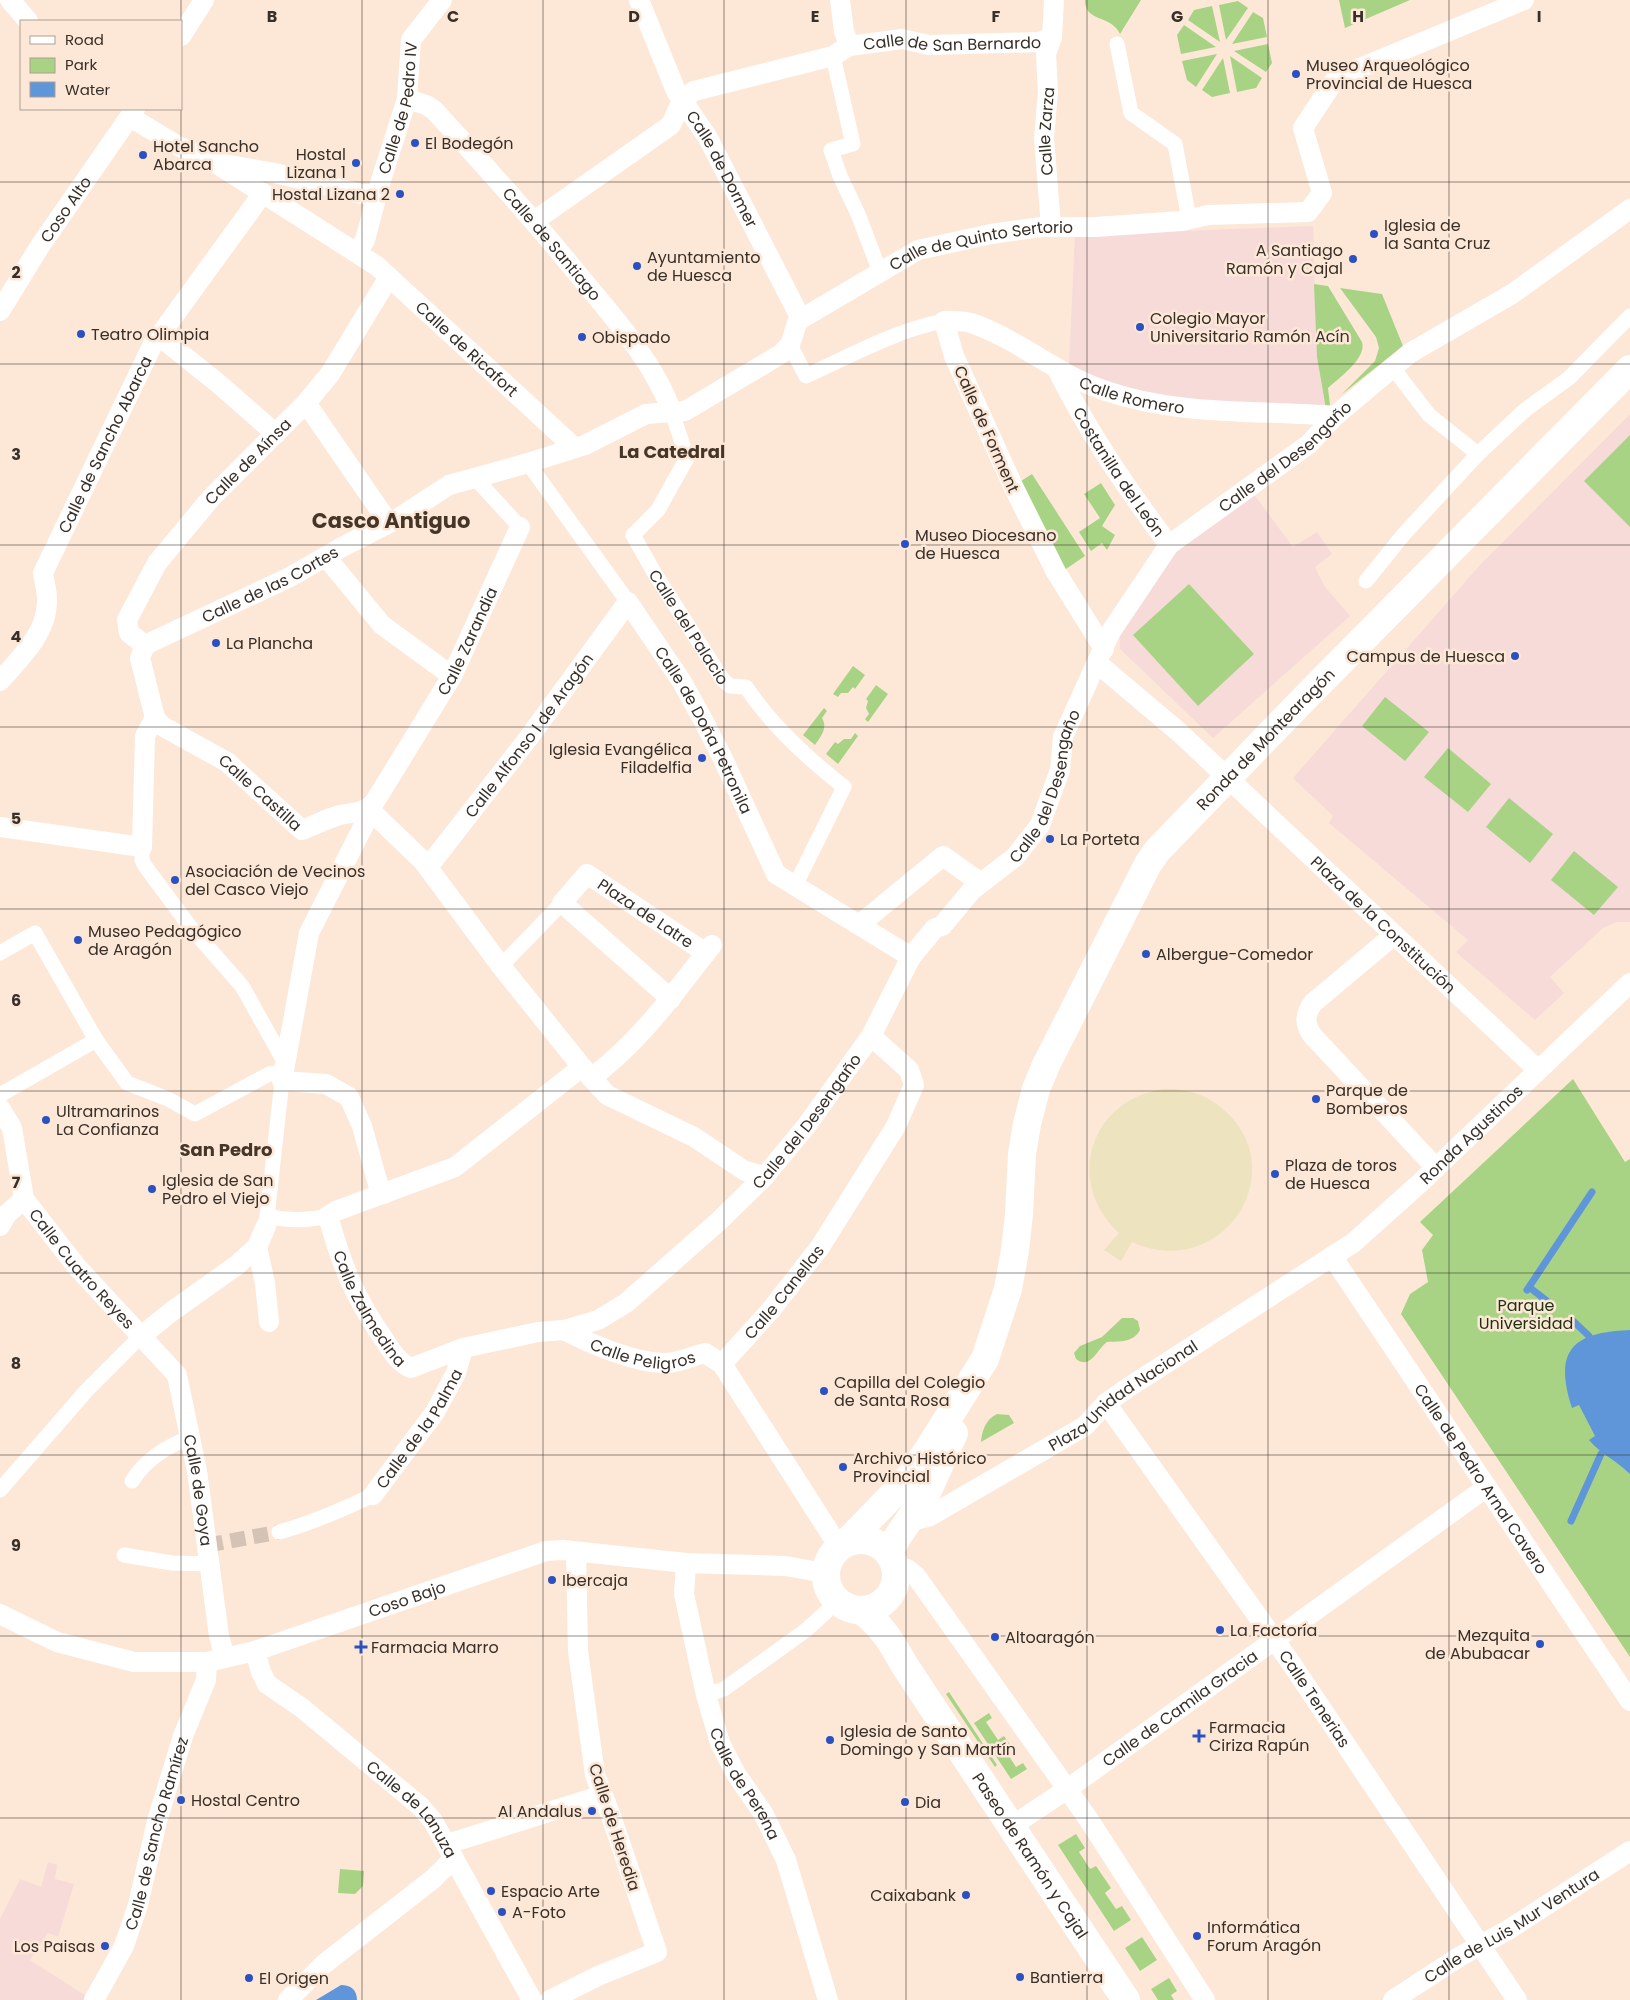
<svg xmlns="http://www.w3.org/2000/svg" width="1630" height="2000" font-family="Poppins,sans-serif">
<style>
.education{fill:#f6dbd9}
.green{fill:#a8d385}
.sand{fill:#ede3be}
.water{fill:#5f96da}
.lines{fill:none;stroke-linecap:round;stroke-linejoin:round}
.stream{stroke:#5f96da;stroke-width:7}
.pedestrian-tunnel{stroke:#d5c3b5;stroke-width:15;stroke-dasharray:15 8;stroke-linecap:butt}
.pedestrian{stroke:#fff;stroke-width:15}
.minor{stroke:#fff;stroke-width:20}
.primary{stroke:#fff;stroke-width:28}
.grid{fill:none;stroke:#372f28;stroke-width:1;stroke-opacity:0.55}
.poi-dot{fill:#2b50c0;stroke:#fde8d8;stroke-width:2}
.labels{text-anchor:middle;stroke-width:5;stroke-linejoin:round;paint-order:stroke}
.street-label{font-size:16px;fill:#372f28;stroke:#fde8d8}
.poi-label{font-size:16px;fill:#372f28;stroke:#fde8d8;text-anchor:start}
.park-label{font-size:16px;fill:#1f300f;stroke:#fde8d8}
.neighbourhood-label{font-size:18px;font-weight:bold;fill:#463628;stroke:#fde8d8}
.district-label{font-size:21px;font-weight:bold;fill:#463628;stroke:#fde8d8}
.grid-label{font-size:16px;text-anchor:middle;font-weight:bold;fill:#372f28;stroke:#fde8d8;stroke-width:5;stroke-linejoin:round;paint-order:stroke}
</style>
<rect width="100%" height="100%" fill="#fde8d8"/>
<path class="education" d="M1313,226L1317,357L1326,409L1164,398L1095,377L1069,365L1075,235Z
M1630,414V922H1616L1603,928L1550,977L1564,993L1535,1020L1456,952L1468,940L1329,823L1333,816L1293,778L1480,565Z
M1253,493L1293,547L1317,532L1332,554L1315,567L1325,587L1350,616L1213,738L1120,649V635L1182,543Z
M48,1862L57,1865L55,1879L74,1884L58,1937L48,1933L30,1960L86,1996L83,2000H0V1919L20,1879L41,1887Z"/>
<path class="green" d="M1085,0H1141L1120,34C1111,14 1085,23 1085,0Z
M1339,0H1410L1345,28Z
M1238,1L1248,8L1226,40L1219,5Z
M1212,6L1220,42L1188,20L1194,10Z
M1253,12L1263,18L1267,37L1232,44Z
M1184,25L1216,47L1181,54L1177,35Z
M1268,44L1272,63L1266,72L1234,51Z
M1217,54L1196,87L1187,80L1182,61Z
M1230,56L1262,78L1256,88L1237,92Z
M1223,58L1230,93L1212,97L1202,90Z
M1314,284L1328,286L1362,342C1367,358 1339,378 1328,388L1330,405L1326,409L1317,357Z
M1340,288L1382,294L1403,346L1341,395L1375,361L1379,348L1376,337Z
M1630,435V527L1584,481Z
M1032,474L1085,556L1063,571L1021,481Z
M1101,483L1115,505L1102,526L1115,535L1107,550L1102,543L1091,551L1079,532L1100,518L1084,494Z
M1189,584L1254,654L1198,706L1133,635Z
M853,666L865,675L855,689L853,687L848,693H841L838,697L833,694Z
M876,685L888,694L868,722L865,719L869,714L866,708L868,701L866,699Z
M1385,697L1429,732L1405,761L1362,726Z
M824,708L827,711L822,718C828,728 821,736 815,745L803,735Z
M855,733L858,736L838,764L826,754L835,742L838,744L844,739H851Z
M1448,748L1491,784L1468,812L1424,777Z
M1509,798L1553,834L1530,863L1486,827Z
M1574,851L1618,887L1594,915L1551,880Z
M1573,1079L1625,1162L1630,1159V1657L1401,1314L1410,1294L1428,1282L1422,1250L1433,1235L1420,1222Z
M1122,1318H1133L1138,1321L1140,1330C1133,1343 1120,1341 1107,1342C1097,1349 1091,1370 1076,1359L1074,1353L1080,1346L1102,1337Z
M997,1414L1009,1415L1014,1423L981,1442C982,1430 986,1419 997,1414Z
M949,1692L997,1765L995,1767L946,1694Z
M989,1713L992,1718L986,1722L998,1740L1004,1736L1011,1746L1005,1750L1016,1767L1023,1763L1027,1769L1011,1779L974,1723Z
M1076,1834L1085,1848L1079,1852L1090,1869L1096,1866L1111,1888L1105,1893L1116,1909L1122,1906L1131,1920L1114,1931L1058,1845Z
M340,1869L364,1871L363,1886L355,1894L338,1893Z
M1142,1937L1157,1960L1140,1971L1125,1948Z
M1169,1978L1177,1991L1171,1995L1174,2000H1158L1151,1989Z"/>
<path class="sand" d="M1163,1089C1185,1088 1206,1094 1223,1109C1295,1171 1222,1283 1132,1242L1121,1261L1104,1250L1119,1233C1064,1182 1090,1100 1163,1089Z"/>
<path class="water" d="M1630,1330V1474C1616,1460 1602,1455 1589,1440L1595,1436L1579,1405L1572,1408C1553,1350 1573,1332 1630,1330Z
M341,1985C351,1985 357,1990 357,2000H316Z"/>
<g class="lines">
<path class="stream" d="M1529,1287L1547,1301
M1527,1290L1592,1192
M1571,1319L1589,1336
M1571,1521L1601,1454"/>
<path class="pedestrian-tunnel" d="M208,1545L279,1532"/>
<g class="pedestrian">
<path d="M1117,44L1131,113L1175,144L1189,219"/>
<path d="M833,56L853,144L831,150L840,176L858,214L877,264L881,272"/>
<path d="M790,345L806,376C850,356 896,330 944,321"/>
<path d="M1393,368L1429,415L1478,454"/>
<path id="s1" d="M672,412L687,458L658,510L633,535L655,574L723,680L730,686L746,687C772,726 807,758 844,787L795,886"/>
<path d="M528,463L628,602"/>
<path d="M474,477L520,527"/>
<path d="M1366,581L1404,534L1478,454L1525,410L1569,378L1630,316"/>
<path d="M142,847V860L145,866L191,928L242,986L285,1063"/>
<path d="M0,953L35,933L96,1040L0,1095"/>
<path d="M501,966L562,903"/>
<path d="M96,1040L127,1083L168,1099L195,1114L269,1074L284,1072"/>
<path d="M267,1216C287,1221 307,1221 328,1216"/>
<path d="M266,1226L282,1081"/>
<path d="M132,1481C145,1460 168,1445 192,1437"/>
<path d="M0,1490L87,1390L140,1337"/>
<path d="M279,1532C312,1523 342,1510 373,1495"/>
<path d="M124,1555L172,1563L210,1564"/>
<path d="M706,1695L724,1689L805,1631L826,1612"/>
</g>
<g class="minor">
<path d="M10,0L28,21"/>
<path id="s2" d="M639,0L676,91L708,138L801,319"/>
<path d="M840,0L844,31L849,46"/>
<path d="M181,36L204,0"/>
<path id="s3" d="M407,99L426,105L434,110C484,165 534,220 581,278C615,319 653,361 672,412"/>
<path id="s4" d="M682,100L694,91L833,56L849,46L902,39L929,45L1040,42L1052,37"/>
<path id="s5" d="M130,117L180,147L214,162L377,266L575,448"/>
<path d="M224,164L275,173L361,194H377"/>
<path d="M534,221L671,125L682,100"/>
<path id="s6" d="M1051,227L1044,138L1048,92L1046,54L1052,37L1054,0"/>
<path id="s7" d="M357,253L365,240L381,180L407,99L411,40L442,0"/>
<path id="s8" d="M0,311L40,246L135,109"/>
<path d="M159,336L219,384L276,434"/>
<path id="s9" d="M1057,369C1087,431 1128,490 1169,545"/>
<path d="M306,403L388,522"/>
<path d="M326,557L382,625L452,676"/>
<path id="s10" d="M145,645L290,577L344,546L397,519L449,485L528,463L585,445L646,414L685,411L781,354L790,345L797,323L801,319L918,250L991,234L1041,227H1095L1182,221L1208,215L1308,212L1322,193L1303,128L1336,78L1524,0"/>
<path id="s11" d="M145,645L129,633L127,620L157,563L211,498L306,403L330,374L389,277"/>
<path id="s12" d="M1104,649L1056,572L1013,486L954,356L944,321C954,321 965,320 974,324C1021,341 1059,376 1106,391C1179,416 1259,410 1335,416"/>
<path id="s13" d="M1097,663L1180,733L1538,1070"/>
<path id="s14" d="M0,681C19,659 46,635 47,603C48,594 44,582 43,573L152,346L263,193"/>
<path id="s15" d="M155,718L162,726L227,762L302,830C315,825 328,818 340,815C354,812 362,814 374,803L452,676L520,527"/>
<path d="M0,827L142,847L145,736L155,718L140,658L145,645"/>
<path id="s16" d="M428,867L527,740L628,602L682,682L703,720L723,759L776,874L911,957"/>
<path d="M859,925L943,856L981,883"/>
<path d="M1394,935L1313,1003C1305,1014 1304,1023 1312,1035L1436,1168"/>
<path id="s17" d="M671,999L562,903L587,874L706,953"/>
<path id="s18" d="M582,1067L455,1167L336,1211L328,1216C342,1267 355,1298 385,1341C393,1353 399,1363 411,1368L463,1348L538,1332L564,1330L598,1320L626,1303L719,1221L765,1176L807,1125L871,1036L911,957L935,928L942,926L972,890L1015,857L1040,825L1060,770L1063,737L1110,633L1169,545L1309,444L1335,416L1410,353L1512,294L1630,209"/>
<path d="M591,1078C641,1041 674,993 712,945"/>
<path id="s19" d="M0,1108L12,1128L24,1199L76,1266L177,1375L197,1471L219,1636L225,1658"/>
<path d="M384,1194L378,1184L362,1126L349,1097L326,1084L282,1081L309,933L366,821L375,815L423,861L501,966L582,1067L607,1095L694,1137L745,1171L765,1176"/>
<path d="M0,1226L7,1214L24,1199"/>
<path d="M257,1247L265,1283L269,1322"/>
<path id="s20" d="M1332,1256L1630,1701"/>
<path id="s21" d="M564,1330C590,1344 633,1362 663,1363C676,1364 692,1356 705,1353L722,1364L839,1547"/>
<path d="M140,1337L171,1312L237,1265L257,1247L266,1226"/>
<path id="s22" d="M722,1364L770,1311L820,1247L896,1126L914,1085L909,1070L871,1036"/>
<path id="s23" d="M1106,1403L1291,1663L1517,2000"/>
<path id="s24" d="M373,1495L435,1412L456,1373L463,1348"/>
<path id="s25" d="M908,1522L930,1516L1085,1426L1106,1403L1129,1387L1353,1243L1420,1183L1630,983"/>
<path id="s26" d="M686,1563L684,1594L706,1695L720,1743L736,1774L763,1813L786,1860L828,2000"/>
<path d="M895,1565L907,1569L916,1576L1089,1820L1205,2000"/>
<path id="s27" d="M0,1614L57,1642L134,1662H207L255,1651L546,1551L563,1550L686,1563L785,1566L825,1573"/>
<path id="s28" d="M255,1651L261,1672L267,1684L302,1708L420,1806L433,1821L532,2000"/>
<path id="s29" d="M1012,1826L1066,1790L1487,1487"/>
<path d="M447,1844L603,1795"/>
<path id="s30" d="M94,2000L124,1946L138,1905L157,1821L183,1736L206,1680L207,1662"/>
<path d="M288,2000L324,1964L433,1879L454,1858"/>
<path d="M550,2000L598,1976L657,1952L611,1816L595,1775L578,1651L576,1552"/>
<path id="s31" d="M1393,2000L1459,1957L1508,1930L1630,1851"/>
</g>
<g class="primary">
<circle cx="861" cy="1575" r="35"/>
<path id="s32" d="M848,1541L906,1481L926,1453L985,1359L1008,1289L1015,1250L1019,1214L1022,1154L1027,1124L1036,1089L1046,1065L1148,864L1157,851L1297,706L1630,369"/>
<path d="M889,1553L898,1536L925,1497L954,1433"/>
<path id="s33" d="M861,1610C882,1625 893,1645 905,1666L1126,2000"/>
</g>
</g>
<path class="grid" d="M181,0V21M362,0V2000M543,0V2000M724,0V2000M906,0V2000M1087,0V2000M1268,0V2000M1449,0V2000M181,109V2000M0,182H1630M0,364H1630M0,545H1630M0,727H1630M0,909H1630M0,1091H1630M0,1273H1630M0,1455H1630M0,1636H1630M0,1818H1630"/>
<g class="poi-dot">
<circle cx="1296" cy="74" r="5"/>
<circle cx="415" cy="143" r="5"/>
<circle cx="143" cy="155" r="5"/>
<circle cx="356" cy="163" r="5"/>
<circle cx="400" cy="194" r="5"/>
<circle cx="1374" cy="234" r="5"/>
<circle cx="1353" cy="259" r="5"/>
<circle cx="637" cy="266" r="5"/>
<circle cx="1140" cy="327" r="5"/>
<circle cx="81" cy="334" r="5"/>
<circle cx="582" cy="337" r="5"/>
<circle cx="905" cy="544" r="5"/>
<circle cx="216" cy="643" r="5"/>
<circle cx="1515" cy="656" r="5"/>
<circle cx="702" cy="758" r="5"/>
<circle cx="1050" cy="839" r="5"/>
<circle cx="175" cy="880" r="5"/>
<circle cx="78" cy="940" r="5"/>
<circle cx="1146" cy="954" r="5"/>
<circle cx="1316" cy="1099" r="5"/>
<circle cx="46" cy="1120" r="5"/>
<circle cx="1275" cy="1174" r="5"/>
<circle cx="152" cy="1189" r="5"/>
<circle cx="824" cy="1391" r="5"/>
<circle cx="843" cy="1467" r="5"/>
<circle cx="552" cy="1580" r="5"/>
<circle cx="1220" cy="1630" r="5"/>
<circle cx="995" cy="1637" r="5"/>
<circle cx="1540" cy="1644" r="5"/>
<path d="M358.5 1639.5h5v5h5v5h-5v5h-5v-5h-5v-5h5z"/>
<path d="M1196.5 1728.5h5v5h5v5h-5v5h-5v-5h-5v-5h5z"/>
<circle cx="830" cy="1740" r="5"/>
<circle cx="181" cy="1800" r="5"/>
<circle cx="905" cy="1802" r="5"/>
<circle cx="592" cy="1811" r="5"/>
<circle cx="491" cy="1891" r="5"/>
<circle cx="966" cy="1895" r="5"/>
<circle cx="502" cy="1912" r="5"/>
<circle cx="1197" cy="1936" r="5"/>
<circle cx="105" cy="1946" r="5"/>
<circle cx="1020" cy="1977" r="5"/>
<circle cx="249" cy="1978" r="5"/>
</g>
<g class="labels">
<g class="street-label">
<text dy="6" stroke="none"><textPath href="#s4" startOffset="281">Calle de San Bernardo</textPath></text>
<text dy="6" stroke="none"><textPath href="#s7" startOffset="152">Calle de Pedro IV</textPath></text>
<text dy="6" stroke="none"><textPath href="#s6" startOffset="96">Calle Zarza</textPath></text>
<text dy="6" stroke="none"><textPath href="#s2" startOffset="189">Calle de Dormer</textPath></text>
<text dy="6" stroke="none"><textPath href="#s8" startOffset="121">Coso Alto</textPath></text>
<text dy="6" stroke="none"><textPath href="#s3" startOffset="208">Calle de Santiago</textPath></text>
<text dy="6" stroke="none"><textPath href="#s10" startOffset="945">Calle de Quinto Sertorio</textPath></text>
<text dy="6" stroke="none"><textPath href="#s5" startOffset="411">Calle de Ricafort</textPath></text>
<text dy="6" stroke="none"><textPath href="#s12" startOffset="571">Calle Romero</textPath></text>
<text transform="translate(987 429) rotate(66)" y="6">Calle de Forment</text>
<text dy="6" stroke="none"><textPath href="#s14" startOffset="266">Calle de Sancho Abarca</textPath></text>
<text dy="6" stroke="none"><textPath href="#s18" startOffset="1798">Calle del Desengaño</textPath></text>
<text dy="6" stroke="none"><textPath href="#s11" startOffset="234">Calle de Aínsa</textPath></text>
<text dy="6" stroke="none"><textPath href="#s9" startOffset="120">Costanilla del León</textPath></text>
<text dy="6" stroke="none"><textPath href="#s10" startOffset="139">Calle de las Cortes</textPath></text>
<text dy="6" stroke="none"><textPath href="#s1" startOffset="251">Calle del Palacio</textPath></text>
<text dy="6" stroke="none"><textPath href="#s15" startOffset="451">Calle Zarandia</textPath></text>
<text dy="6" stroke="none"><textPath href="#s16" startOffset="481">Calle de Doña Petronila</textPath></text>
<text dy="6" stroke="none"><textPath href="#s16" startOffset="166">Calle Alfonso I de Aragón</textPath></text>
<text dy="6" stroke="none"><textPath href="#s32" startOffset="928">Ronda de Montearagón</textPath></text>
<text dy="6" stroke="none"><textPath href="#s18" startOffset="1378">Calle del Desengaño</textPath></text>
<text dy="6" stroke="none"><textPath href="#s15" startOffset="130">Calle Castilla</textPath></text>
<text dy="6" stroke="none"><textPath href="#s17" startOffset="254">Plaza de Latre</textPath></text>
<text dy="6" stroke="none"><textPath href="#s13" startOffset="388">Plaza de la Constitución</textPath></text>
<text dy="6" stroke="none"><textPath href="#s18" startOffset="958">Calle del Desengaño</textPath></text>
<text dy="6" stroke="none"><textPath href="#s25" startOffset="688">Ronda Agustinos</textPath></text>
<text dy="6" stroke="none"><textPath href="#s19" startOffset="186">Calle Cuatro Reyes</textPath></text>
<text dy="6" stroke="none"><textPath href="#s22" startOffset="95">Calle Canellas</textPath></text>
<text dy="6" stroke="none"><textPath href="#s18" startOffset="400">Calle Zalmedina</textPath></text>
<text dy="6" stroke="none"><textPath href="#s21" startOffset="84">Calle Peligros</textPath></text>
<text dy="6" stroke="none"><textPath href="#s25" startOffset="251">Plaza Unidad Nacional</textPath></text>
<text dy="6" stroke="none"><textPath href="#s24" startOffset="81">Calle de la Palma</textPath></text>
<text dy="6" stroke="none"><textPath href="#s20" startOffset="268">Calle de Pedro Arnal Cavero</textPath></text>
<text dy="6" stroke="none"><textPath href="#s19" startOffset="446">Calle de Goya</textPath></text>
<text dy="6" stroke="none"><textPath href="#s27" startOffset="426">Coso Bajo</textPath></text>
<text dy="6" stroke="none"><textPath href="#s23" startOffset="362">Calle Tenerias</textPath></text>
<text dy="6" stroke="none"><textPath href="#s29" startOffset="205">Calle de Camila Gracia</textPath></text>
<text dy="6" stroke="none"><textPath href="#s26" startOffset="232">Calle de Perena</textPath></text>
<text dy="6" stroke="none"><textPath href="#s28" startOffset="228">Calle de Lanuza</textPath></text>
<text transform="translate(615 1827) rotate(72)" y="6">Calle de Heredia</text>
<text dy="6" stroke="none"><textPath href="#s30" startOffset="179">Calle de Sancho Ramírez</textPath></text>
<text dy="6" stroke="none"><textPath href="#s33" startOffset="299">Paseo de Ramón y Cajal</textPath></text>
<text dy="6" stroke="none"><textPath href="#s31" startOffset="140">Calle de Luis Mur Ventura</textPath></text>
</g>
<g class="poi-label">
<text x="1306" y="71">Museo Arqueológico<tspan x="1306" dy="18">Provincial de Huesca</tspan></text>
<text x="425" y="149">El Bodegón</text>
<text x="153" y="152">Hotel Sancho<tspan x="153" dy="18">Abarca</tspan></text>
<text x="346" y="160" text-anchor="end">Hostal<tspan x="346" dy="18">Lizana 1</tspan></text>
<text x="390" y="200" text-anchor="end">Hostal Lizana 2</text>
<text x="1384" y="231">Iglesia de<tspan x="1384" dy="18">la Santa Cruz</tspan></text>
<text x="1343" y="256" text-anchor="end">A Santiago<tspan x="1343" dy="18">Ramón y Cajal</tspan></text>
<text x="647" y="263">Ayuntamiento<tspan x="647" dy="18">de Huesca</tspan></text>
<text x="1150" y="324">Colegio Mayor<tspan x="1150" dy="18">Universitario Ramón Acín</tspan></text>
<text x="91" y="340">Teatro Olimpia</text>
<text x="592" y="343">Obispado</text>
<text x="915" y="541">Museo Diocesano<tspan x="915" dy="18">de Huesca</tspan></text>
<text x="226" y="649">La Plancha</text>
<text x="1505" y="662" text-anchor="end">Campus de Huesca</text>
<text x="692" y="755" text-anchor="end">Iglesia Evangélica<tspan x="692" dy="18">Filadelfia</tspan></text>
<text x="1060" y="845">La Porteta</text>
<text x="185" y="877">Asociación de Vecinos<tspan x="185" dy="18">del Casco Viejo</tspan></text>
<text x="88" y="937">Museo Pedagógico<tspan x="88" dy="18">de Aragón</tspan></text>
<text x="1156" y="960">Albergue-Comedor</text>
<text x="1326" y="1096">Parque de<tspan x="1326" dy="18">Bomberos</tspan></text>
<text x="56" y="1117">Ultramarinos<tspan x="56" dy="18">La Confianza</tspan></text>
<text x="1285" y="1171">Plaza de toros<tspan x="1285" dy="18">de Huesca</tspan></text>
<text x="162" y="1186">Iglesia de San<tspan x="162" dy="18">Pedro el Viejo</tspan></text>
<text x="834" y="1388">Capilla del Colegio<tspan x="834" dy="18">de Santa Rosa</tspan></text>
<text x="853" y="1464">Archivo Histórico<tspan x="853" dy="18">Provincial</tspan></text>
<text x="562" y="1586">Ibercaja</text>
<text x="1230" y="1636">La Factoría</text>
<text x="1530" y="1641" text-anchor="end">Mezquita<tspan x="1530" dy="18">de Abubacar</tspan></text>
<text x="1005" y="1643">Altoaragón</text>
<text x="371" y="1653">Farmacia Marro</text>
<text x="1209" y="1733">Farmacia<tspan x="1209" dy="18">Ciriza Rapún</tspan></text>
<text x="840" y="1737">Iglesia de Santo<tspan x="840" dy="18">Domingo y San Martín</tspan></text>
<text x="191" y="1806">Hostal Centro</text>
<text x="915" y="1808">Dia</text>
<text x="582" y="1817" text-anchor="end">Al Andalus</text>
<text x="501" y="1897">Espacio Arte</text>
<text x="956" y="1901" text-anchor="end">Caixabank</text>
<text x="512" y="1918">A-Foto</text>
<text x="1207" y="1933">Informática<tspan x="1207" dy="18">Forum Aragón</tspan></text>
<text x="95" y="1952" text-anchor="end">Los Paisas</text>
<text x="1030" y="1983">Bantierra</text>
<text x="259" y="1984">El Origen</text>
</g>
<g class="park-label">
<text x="1526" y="1311">Parque<tspan x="1526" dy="18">Universidad</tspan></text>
</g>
<g class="neighbourhood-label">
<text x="672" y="458">La Catedral</text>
<text x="226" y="1156">San Pedro</text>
</g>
<g class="district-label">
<text x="391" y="528">Casco Antiguo</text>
</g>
</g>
<g class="grid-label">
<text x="272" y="22">B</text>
<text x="453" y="22">C</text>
<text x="634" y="22">D</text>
<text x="815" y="22">E</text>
<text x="996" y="22">F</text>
<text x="1177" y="22">G</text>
<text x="1358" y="22">H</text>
<text x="1539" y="22">I</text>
<text x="16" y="278">2</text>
<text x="16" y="460">3</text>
<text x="16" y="642">4</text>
<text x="16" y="824">5</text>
<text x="16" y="1006">6</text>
<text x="16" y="1188">7</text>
<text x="16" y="1369">8</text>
<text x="16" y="1551">9</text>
</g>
<rect x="20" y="20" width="162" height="90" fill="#fde8d8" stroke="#ae9e92"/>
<rect x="30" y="36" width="25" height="8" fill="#ffffff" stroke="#ae9e92"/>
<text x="65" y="45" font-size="15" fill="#372f28">Road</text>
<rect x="30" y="58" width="25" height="15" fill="#a8d385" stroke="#ae9e92"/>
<text x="65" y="70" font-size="15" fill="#372f28">Park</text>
<rect x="30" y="82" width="25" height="15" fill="#5f96da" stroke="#ae9e92"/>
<text x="65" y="95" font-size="15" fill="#372f28">Water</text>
</svg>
